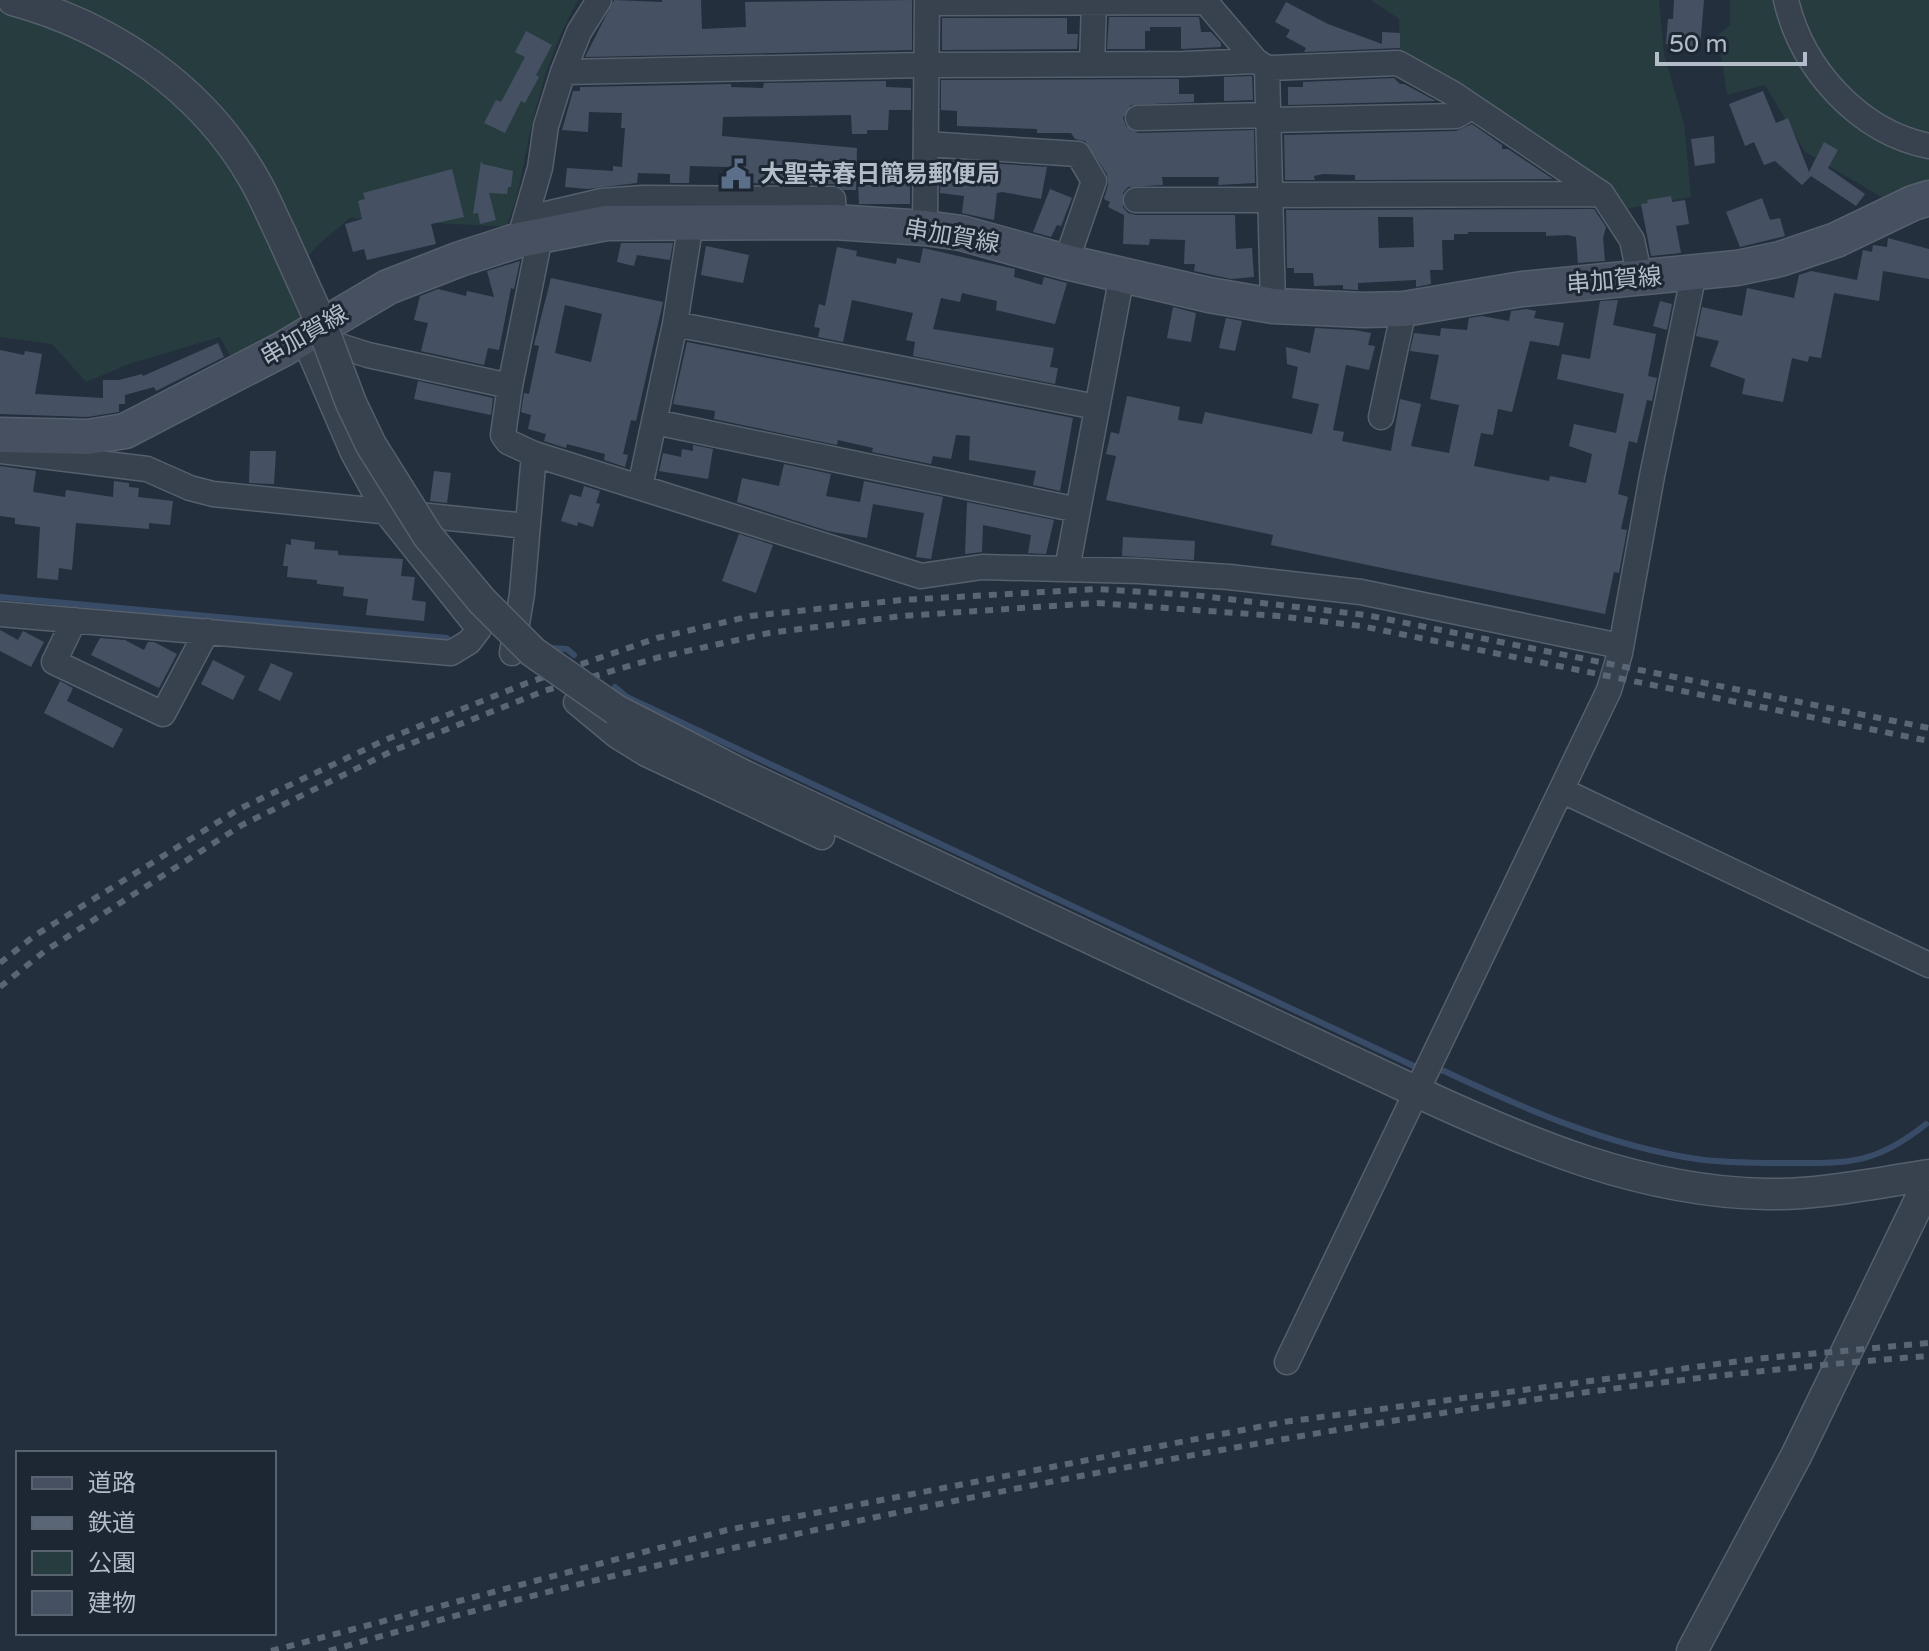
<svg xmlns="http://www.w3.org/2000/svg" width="1929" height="1651" font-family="'Varela Round','Noto Sans JP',sans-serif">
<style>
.green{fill:#263c3f}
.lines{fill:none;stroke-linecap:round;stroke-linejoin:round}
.stream{stroke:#394c67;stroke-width:6}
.building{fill:#455162;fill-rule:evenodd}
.minor-casing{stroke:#565f6c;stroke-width:27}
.tertiary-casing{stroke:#565f6c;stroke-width:33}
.secondary-casing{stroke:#565f6c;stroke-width:37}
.minor{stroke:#38414e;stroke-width:24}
.tertiary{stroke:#38414e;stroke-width:30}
.secondary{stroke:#465061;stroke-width:34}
.rail{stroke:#5a6575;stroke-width:6;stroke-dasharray:8 8;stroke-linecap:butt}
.tertiary-bridge-casing{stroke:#565f6c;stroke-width:33;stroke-linecap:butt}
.tertiary-bridge{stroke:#38414e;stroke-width:30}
.labels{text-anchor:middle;stroke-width:6;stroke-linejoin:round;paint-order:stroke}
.poi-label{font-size:24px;font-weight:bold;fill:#b4bcc9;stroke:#1d2633;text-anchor:start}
.street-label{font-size:24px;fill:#b4bcc9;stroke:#1d2633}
</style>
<rect width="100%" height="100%" fill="#242f3e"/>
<path class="green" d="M0,0H578C555,41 541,84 531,129C523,162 520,196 506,227L350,218L319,244L286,280L301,318L233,361L220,337L129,364L86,382L52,344L0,337Z
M1371,0H1659L1664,54L1684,123L1691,197L1620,210L1400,56L1399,19Z
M1730,0H1929V181L1911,186L1883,198L1805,152L1765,85L1727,95L1718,35L1730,25Z"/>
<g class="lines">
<path class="stream" d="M0,597L447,638
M549,648L567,649L574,655
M615,687L627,697L1418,1068
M1435,1070L1444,1071C1525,1109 1608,1146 1697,1159C1725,1163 1755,1163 1783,1163C1846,1163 1874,1166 1926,1124"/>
</g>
<path class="building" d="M614,0L662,2V0H701L702,29L746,27L745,2L912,0V50L585,57Z
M1674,0H1704L1700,47L1666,44L1668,19H1673Z
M1286,2L1328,24L1382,44V32L1400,33V48L1304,52L1306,48L1286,37L1290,30L1275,22Z
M1109,17H1199L1201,32H1211L1221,43V47L1181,49V27H1150V31H1145V49H1107Z
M942,18H1067V34H1078L1077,49L942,50Z
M526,31L552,45L536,75L539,77L525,103L521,101L505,133L484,123L496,100L501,102L525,57L515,52Z
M1252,76L1253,100L1224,101V77Z
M1394,78L1400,84H1404L1436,101L1288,105V87H1303V82Z
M1179,79V94H1194V102L1131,105L1123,118L1126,126L1138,133L1254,130L1255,183L1218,185L1219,177H1162L1163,185L1128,187L1123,193V207L1128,213L1136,215H1235L1236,249L1252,248L1254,277L1231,279L1194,271L1195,264H1184L1185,240L1150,239L1149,245L1123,244L1124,215L1108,207L1110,202L1104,199L1108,185L1107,174L1085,141L1075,139L1071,133H1037V129L957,126V111L941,110V80Z
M886,81V87L911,88V110H889L888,130H867V134H852L851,115L723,117L722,136L857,148L856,190H844L833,184L728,183V167L690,166L689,183H670V174L638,173L637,183L588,189L565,187L567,168L613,171V166L622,167L625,128H621L622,113L589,112L588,132L562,130L573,91H580V87L731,84V87L763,88L764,83Z
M1763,91L1776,123L1788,118L1809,172L1824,142L1838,150L1828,168L1865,194L1856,206L1811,176L1802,185L1775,161L1764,165L1754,142L1745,146L1729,104Z
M1472,124L1502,145V149H1508L1553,179L1355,180V175L1323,174L1314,176L1315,180H1285L1284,135L1456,131Z
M1714,136L1715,163L1695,166L1691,139Z
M941,160L1047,167L1041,199L1002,192L997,193L994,220L962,213L964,196L940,193Z
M481,161L483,164L513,171L511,187H508L507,194L489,193L496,220L480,224L478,213L473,214Z
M452,169L464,217L431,224L436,244L367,260L364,249L353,252L345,224L362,219L358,201L365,199L363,193Z
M858,181H910V204H859Z
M1050,189L1072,198L1061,226L1057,225L1051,237L1033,232Z
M1671,196L1672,202L1685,200L1689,224L1676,226L1681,253L1651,256L1641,204L1648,203L1647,200Z
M1762,198L1770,220L1780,218L1785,236L1740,247L1726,212Z
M1594,209L1606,227L1603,238L1605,261L1578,263L1576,237L1568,235L1546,236V232H1468V234H1454V240H1442L1443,270H1430L1431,284L1416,287V280L1358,283V290L1343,289V285L1314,286L1313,273H1294V268H1287L1286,210ZM1378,217H1413L1414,247L1379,248Z
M1888,238L1929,249V279L1883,271L1879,301L1834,293L1821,358L1809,356L1808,362L1792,358L1783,402L1742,394L1745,379L1710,366L1719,341L1696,336L1702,307L1742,316L1747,288L1794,298L1799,275L1811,271L1857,280L1863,250L1872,252L1873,245L1887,247Z
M621,243H673L670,260L637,255L634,266L617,262Z
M706,246L749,255L743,283L701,275Z
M837,247L857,251L856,256L896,264L897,258L920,263L923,248L1015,269L1014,277L1042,285L1044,277L1067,283L1055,324L996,310L997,301L962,293L960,302L941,298L933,329L1054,348L1050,367L1058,368L1055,384L913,356L915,342L906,340L913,313L852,300L843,342L818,337L820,328L814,327L819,304L825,306Z
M520,261L514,289L511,288L499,350L488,348L484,365L421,351L428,323L414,320L420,296L438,289L466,296L467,291L494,297L487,271Z
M551,278L663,302L636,421L631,420L623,454L628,455L625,467L604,460L605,454L567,444L566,448L544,441L546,434L528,429L531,415L521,412L524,393L529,394L539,346L534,345ZM565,305L602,314L591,362L555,353Z
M1618,300L1613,325L1656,334L1648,376L1657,378L1652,401L1647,400L1637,443L1629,441L1618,494L1628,497L1621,529L1627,530L1619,573L1614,572L1605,614L1271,545L1273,535L1106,500L1116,456L1106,454L1111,432L1119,434L1127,396L1180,407L1178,420L1202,424L1205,412L1312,434L1319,404L1292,398L1298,367L1287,364L1286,347L1310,353L1315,328L1354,330L1371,333L1368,345L1375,346L1369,370L1346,365L1333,430L1344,432L1342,441L1391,451L1400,399L1421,404L1411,446L1449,453L1459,405L1430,399L1439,355L1410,351L1414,333L1440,336L1441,328L1467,330L1469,318L1482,316L1509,321L1511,311L1526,309L1536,311L1534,318L1564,323L1559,346L1530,341L1512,412L1498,409L1493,435L1481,433L1474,466L1549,481L1550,476L1586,483L1592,454L1569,446L1574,424L1616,433L1624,394L1557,379L1562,354L1590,359L1600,301Z
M1660,301L1672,304L1667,330L1653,326Z
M1173,307L1196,313L1191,342L1167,338Z
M1226,318L1242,321L1235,351L1219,348Z
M687,342L1073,418L1060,491L1033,485L1036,471L969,460L970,436L956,435L951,459L933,456L931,464L872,452L873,448L838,440L837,445L714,419L715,411L673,404Z
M218,343L224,357L156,391L154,387L125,395V404H119V412L87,417L0,414V350L24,355L25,351L42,354L35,394L103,398V380H119L142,374L143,376Z
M418,381L493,398L491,415L414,399Z
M693,445L713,449L708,479L659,471L663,453L681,457L682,449L693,451Z
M250,451H276L274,484L249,483Z
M784,464L831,474L826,496L860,502L864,481L943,497L931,559L916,557L924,513L873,504L867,538L828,531L737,502L742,478L779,486Z
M0,466L36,471L33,492L65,497L66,490L113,497L114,481L129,483V487L139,488L138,497L173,501L170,525L149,523V529L76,523L72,570L59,568L58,580L37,578L40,527L15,524V518L0,516Z
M434,471L451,473L447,503L430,501Z
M584,486L600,491L596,503L600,504L593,527L578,522L577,526L561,521L570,494L581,497Z
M967,502L1054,520L1046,554L1028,553L1031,535L983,525L982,552L965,554Z
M739,534L773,545L756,593L722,581Z
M1123,537L1195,541L1194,560L1122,556Z
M291,539L315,542L314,549L338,551V555L403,559L401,576L415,577L412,600L426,602L424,621L366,615L368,599L343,596L344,587L317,584V580L287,577L288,566H283L286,544L291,545Z
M0,630L18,640L23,631L44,642L31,667L0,651Z
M100,638L125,640L144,650L148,642H154L177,654L159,688L91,655Z
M213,660L245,676L233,700L201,684Z
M271,663L293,673L280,701L258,690Z
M60,681L73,688L67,701L123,729L113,748L44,713Z"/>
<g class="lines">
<g class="minor-casing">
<path id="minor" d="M1204,0L1256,61L1267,68L1398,63L1452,93L1602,194L1632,240L1640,278
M1786,0C1802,69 1859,132 1929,146
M927,3L1206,2
M1092,64L1094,2
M1267,68L1273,306
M563,72L925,65L1184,64L1256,61
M1138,118L1269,115
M1269,120L1456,116L1472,107
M926,144L1078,154L1094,181L1066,262
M1269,195L1602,194
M1136,200H1269
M525,219L602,201L643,198L833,199L834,222
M925,228L927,0
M522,230L540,168L546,126L563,72L579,32L599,0
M540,237L510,386L503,435L508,442L534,454L921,576L982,567L1139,571L1229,577L1361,592L1620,646
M675,324L1096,407
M318,339L368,355L510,386
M1381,417L1404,309
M655,422L1078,510
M0,451L147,469L190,488L213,494L527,526
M640,487L675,324L691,222
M1067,569L1122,275
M0,614L451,653L469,642L479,629L385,511L353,453L303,337
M74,620L54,662L163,714L207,631
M512,653L522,594L534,454
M576,702L617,736L646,754L822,837
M1561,790L1929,965
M1287,1362L1609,690L1620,653L1652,476L1694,273"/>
</g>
<g class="tertiary-casing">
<path id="tertiary" d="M13,0C112,27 202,88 254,179C264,196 272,216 281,234
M616,710L743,775L1417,1092C1527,1143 1642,1192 1766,1194C1820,1195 1875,1183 1929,1175
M1692,1651L1796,1456L1929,1181"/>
</g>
<g class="secondary-casing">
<path id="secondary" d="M0,435L88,437L125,431L283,349L388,287L460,259L519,240L606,223L834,222L925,228L961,233L1066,262L1209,295L1273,306L1364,310L1404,309L1522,289L1737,268L1780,259L1836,240L1913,203L1929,198"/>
</g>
<use href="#minor" class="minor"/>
<use href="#tertiary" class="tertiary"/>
<use href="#secondary" class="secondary"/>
<path class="rail" d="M0,963L34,936L239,809L385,740L527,683L657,638L751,616L902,600L1096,589L1193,595L1366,615L1929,728
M0,987L45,951L242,825L392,751L544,691L660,657L769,633L902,616L1097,603L1278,616L1361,626L1929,741
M271,1651L727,1530L1284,1422L1755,1359L1929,1343
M329,1651C577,1579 832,1524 1086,1475C1365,1422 1646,1377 1929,1356"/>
<g class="tertiary-bridge-casing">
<path id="tertiary-bridge" d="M281,234L321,323L351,403L371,445L428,536L482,601L533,652L616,710"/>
</g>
<use href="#tertiary-bridge" class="tertiary-bridge"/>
</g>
<defs>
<g id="civic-bare" transform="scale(2.4)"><path d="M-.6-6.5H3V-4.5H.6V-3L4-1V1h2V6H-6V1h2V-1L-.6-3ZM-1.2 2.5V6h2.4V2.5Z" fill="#5c6f8a" stroke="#1d2633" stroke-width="2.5" paint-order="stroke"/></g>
</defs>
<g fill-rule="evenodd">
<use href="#civic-bare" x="736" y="174"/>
</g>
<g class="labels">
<g class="poi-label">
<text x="760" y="182">大聖寺春日簡易郵便局</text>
</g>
<g class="street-label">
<text transform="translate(952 236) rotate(10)" y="8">串加賀線</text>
<text transform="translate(1614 280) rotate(-5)" y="8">串加賀線</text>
<text transform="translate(304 335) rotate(-30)" y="8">串加賀線</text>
</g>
</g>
<rect x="16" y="1451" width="260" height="184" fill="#1d2633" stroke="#59626f" stroke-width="2"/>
<rect x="32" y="1477" width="40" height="12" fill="#465061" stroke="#59626f" stroke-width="2"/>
<text x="88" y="1491" font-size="24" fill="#b4bcc9">道路</text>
<rect x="32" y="1517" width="40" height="12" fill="#5a6575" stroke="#59626f" stroke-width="2"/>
<text x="88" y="1531" font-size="24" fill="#b4bcc9">鉄道</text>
<rect x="32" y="1551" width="40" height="24" fill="#263c3f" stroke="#59626f" stroke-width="2"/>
<text x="88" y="1571" font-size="24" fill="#b4bcc9">公園</text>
<rect x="32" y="1591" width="40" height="24" fill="#455162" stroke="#59626f" stroke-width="2"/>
<text x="88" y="1611" font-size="24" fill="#b4bcc9">建物</text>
<path d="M1657 52v12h148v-12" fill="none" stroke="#b4bcc9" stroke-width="4"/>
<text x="1669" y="52" font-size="24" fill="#b4bcc9" stroke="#1d2633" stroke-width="6" paint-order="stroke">50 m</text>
</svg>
